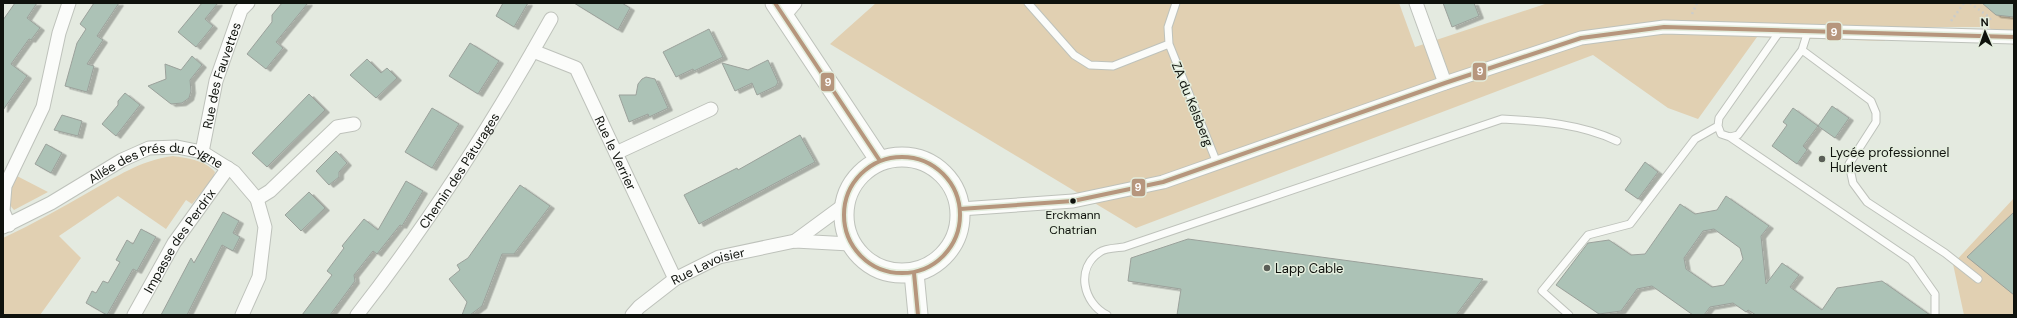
<svg xmlns="http://www.w3.org/2000/svg" width="2017" height="318" font-family="'DM Sans',sans-serif">
<style>
.green{fill:#e1d0b2}
.building{fill:#acc2b6;stroke:#9ba19b;fill-rule:evenodd;filter:url(#shadow)}
.lines{fill:none;stroke-linecap:round;stroke-linejoin:round}
.lane-casing{stroke:#bec2bb;stroke-width:9}
.street-casing{stroke:#bec2bb;stroke-width:15}
.secondary-casing{stroke:#bec2bb;stroke-width:21}
.path{stroke:#cbccca;stroke-width:2.5;stroke-dasharray:2 3;stroke-linecap:butt}
.lane{stroke:#fbfcfa;stroke-width:7}
.street{stroke:#fbfcfa;stroke-width:13}
.secondary{stroke:#fbfcfa;stroke-width:19}
.bus-1-casing{stroke:#e3eddd;stroke-width:7}
.bus-1{stroke:#b6967d;stroke-width:4}
.poi-dot{fill:#5a5e57;stroke:#e3eddd;stroke-width:1.5}
.bus-dot{fill:#0f120d;stroke:#e3eddd;stroke-width:1.5}
.labels{text-anchor:middle;stroke-width:3;stroke-linejoin:round;paint-order:stroke}
.bus-label{font-size:12px;fill:#0f120d;stroke:#e3eddd}
.street-label{font-size:13px;fill:#0f120d;stroke:#e3eddd}
.poi-label{font-size:13px;fill:#0f120d;stroke:#e3eddd;text-anchor:start}
.line-badge{stroke:#e3eddd;stroke-width:1.5}
.badge-label{font-size:11px;text-anchor:middle;font-weight:bold;fill:#fff}
</style>
<defs>
<filter id="shadow"><feDropShadow dx="4.5" dy="2.5" stdDeviation="0" flood-color="#0004"/></filter>
</defs>
<rect width="100%" height="100%" fill="#e4eae0"/>
<path class="green" d="M876,3H1399L1415,47L1548,3H2014V46L1988,27H1886L1885,41L1757,37L1698,119L1668,108L1593,55L1136,228L830,44Z
M173,156C187,158 205,160 215,172L213,178L192,204L186,200L166,229L118,196L59,236L81,258L40,315H3V238C33,224 61,208 89,192C118,176 139,161 173,156Z
M15,175L48,192L14,210C4,201 11,186 15,175Z
M2014,198V315H1964L1953,264Z"/>
<path class="building" d="M15,3H37L27,18L40,28L31,40L29,39L11,64L27,76L3,110V20Z
M94,3H119L97,36L103,40L87,64L94,66L87,92L65,86L77,43L86,29L80,24Z
M202,3H218L205,19L213,26L196,47L178,32Z
M282,3H308L276,42L283,48L266,69L247,54L272,22V15Z
M503,3H528L514,27L496,16Z
M574,3H622L630,8L618,30Z
M1443,3H1474L1479,16L1452,27Z
M1982,3H2014V17L1996,15Z
M709,29L723,57L694,71L693,69L676,77L663,52Z
M470,43L499,61L478,94L449,76Z
M192,56L202,65L190,80L191,91L189,98L182,103L171,104L148,86L166,79L165,64L181,70Z
M367,59L381,73L387,68L397,78L376,98L350,75Z
M768,60L778,82L776,86L757,95L752,83L735,91L722,63L748,70Z
M646,77L655,79L668,108L649,117L648,114L629,122L619,95H636L638,84L642,79Z
M125,93L140,105L116,136L102,124L118,105V101Z
M309,94L325,110L267,167L252,153Z
M1832,106L1849,118L1835,138L1818,126L1803,146L1807,150L1797,164L1772,146L1787,125L1783,122L1793,108L1818,126Z
M432,108L459,124L432,168L405,152Z
M62,115L82,121L78,136L54,130Z
M800,135L815,162L699,224L684,195L737,168L738,170Z
M46,144L62,153L51,173L35,164Z
M336,151L347,163L339,172V177L329,185L316,171Z
M1645,162L1658,172L1638,199L1625,190Z
M406,181L423,191L402,226L400,225L377,254L373,251L354,275L355,281L330,315H302L332,275L327,271L344,248L342,246L364,219L378,230Z
M520,185L550,206L514,254H502L482,306L470,315H462L467,302L449,279L460,270L457,265L468,258Z
M309,192L325,208L301,231L285,215Z
M1726,196L1769,226L1761,236L1766,284L1782,263L1799,275L1790,287L1822,310L1837,288L1882,281L1930,315H1756L1748,310L1746,312L1733,303L1710,307L1704,315H1693L1652,286L1637,289L1621,311L1599,314L1556,285L1588,243L1609,240L1631,255L1645,254L1680,204L1695,214L1717,210ZM1714,229L1740,248L1743,259L1724,285L1712,287L1686,269L1684,258L1703,231Z
M223,212L239,221L233,233L240,237L233,251L222,245L187,315H161L191,258L194,263Z
M2014,212V295L1967,257Z
M141,229L156,237L137,271L133,269L107,315L86,303L92,291L96,293L103,281L108,283L120,262L116,260L127,240L133,244Z
M1188,239L1483,279L1456,315H1177L1181,289L1128,281L1131,258Z"/>
<g class="lines">
<g class="lane-casing">
<path id="lane" d="M1028,3L1074,55L1090,65L1113,66L1169,44
M1176,3L1168,27L1169,44L1217,163
M1780,31L1719,118L1718,126L1721,134L1730,137L1738,135L1802,50L1808,31
M1802,50L1871,101L1876,113V122L1849,164L1853,183L1867,202L1945,253L1978,279
M1730,137L1911,260L1935,294V315
M1107,315C1083,303 1075,268 1100,252C1105,248 1117,248 1124,247L1502,119C1541,121 1581,124 1617,141
M1569,315L1542,291L1588,235L1630,224L1695,139L1718,126"/>
</g>
<g class="street-casing">
<g id="street">
<path d="M1416,3L1445,83"/>
<path d="M784,16L795,3"/>
<path id="s1" d="M533,51L576,68L675,279"/>
<path id="s2" d="M202,152L216,81L241,10L248,3"/>
<path d="M616,153L711,109"/>
<path d="M257,199L270,191L337,127L354,124"/>
<path d="M960,209L1073,201L1163,182L1445,83L1581,38L1664,27L2014,37"/>
<path d="M9,225L3,211L5,186L43,107L59,33L69,3"/>
<path id="s3" d="M3,227L51,203L122,160L149,148L177,147L202,152L234,172L257,199L265,227L259,277L242,315"/>
<path d="M795,241L844,205"/>
<path id="s4" d="M134,315L174,243L228,168"/>
<path id="s5" d="M357,315C429,223 494,121 551,19"/>
<path id="s6" d="M632,315L639,307L675,279L719,257L795,241L850,244"/>
</g>
</g>
<g class="secondary-casing">
<path id="secondary" d="M775,3L880,161
M844 215a58 58 0 1 1 116 0a58 58 0 1 1-116 0Z
M914,273L918,315"/>
</g>
<path class="path" d="M1970,3L1989,17L1992,22
M1692,14L1697,3
M1951,21L1964,3"/>
<use href="#lane" class="lane"/>
<use href="#street" class="street"/>
<use href="#secondary" class="secondary"/>
<g class="bus-1-casing">
<path id="bus-1" d="M775,3L880,161
M844 215a58 58 0 1 1 116 0a58 58 0 1 1-116 0Z
M960,209L1073,201L1163,182L1445,83L1581,38L1664,27L2014,37
M914,273L918,315"/>
</g>
<use href="#bus-1" class="bus-1"/>
</g>
<g class="poi-dot">
<circle cx="1822" cy="159" r="4"/>
<circle cx="1267" cy="268" r="4"/>
</g>
<circle class="bus-dot" cx="1073" cy="201" r="3.5"/>
<g class="labels">
<g class="bus-label">
<text x="1073" y="219">Erckmann<tspan x="1073" dy="15">Chatrian</tspan></text>
</g>
<g class="street-label">
<text dy="5" stroke="none"><textPath href="#s2" startOffset="79">Rue des Fauvettes</textPath></text>
<text transform="translate(1193 104) rotate(68)" y="5">ZA du Kelsberg</text>
<text dy="5" stroke="none"><textPath href="#s1" startOffset="140">Rue le Verrier</textPath></text>
<text dy="5" stroke="none"><textPath href="#s5" startOffset="177">Chemin des Pâturages</textPath></text>
<text dy="5" stroke="none"><textPath href="#s3" startOffset="171">Allée des Prés du Cygne</textPath></text>
<text dy="5" stroke="none"><textPath href="#s4" startOffset="87">Impasse des Perdrix</textPath></text>
<text dy="5" stroke="none"><textPath href="#s6" startOffset="92">Rue Lavoisier</textPath></text>
</g>
<g class="poi-label">
<text x="1830" y="157">Lycée professionnel<tspan x="1830" dy="15">Hurlevent</tspan></text>
<text x="1275" y="273">Lapp Cable</text>
</g>
</g>
<g class="line-badge">
<rect x="1826" y="22" width="16" height="19" rx="4" fill="#b6967d"/>
<rect x="1472" y="62" width="15" height="19" rx="4" fill="#b6967d"/>
<rect x="820" y="72" width="15" height="20" rx="4" fill="#b6967d"/>
<rect x="1131" y="178" width="15" height="19" rx="4" fill="#b6967d"/>
</g>
<g class="badge-label">
<text x="1834" y="36">9</text>
<text x="1480" y="75">9</text>
<text x="828" y="86">9</text>
<text x="1138" y="191">9</text>
</g>
<rect width="2017" height="318" fill="none" stroke="#0f120d" stroke-width="8"/>
<g transform="translate(1985 32) rotate(358)" stroke="#e3eddd" stroke-width="3" paint-order="stroke">
<path d="M0-3L7 15L0 10L-7 15Z" fill="#0f120d"/>
<text y="-6" font-size="11" font-weight="bold" text-anchor="middle" fill="#0f120d">N</text>
</g>
</svg>
